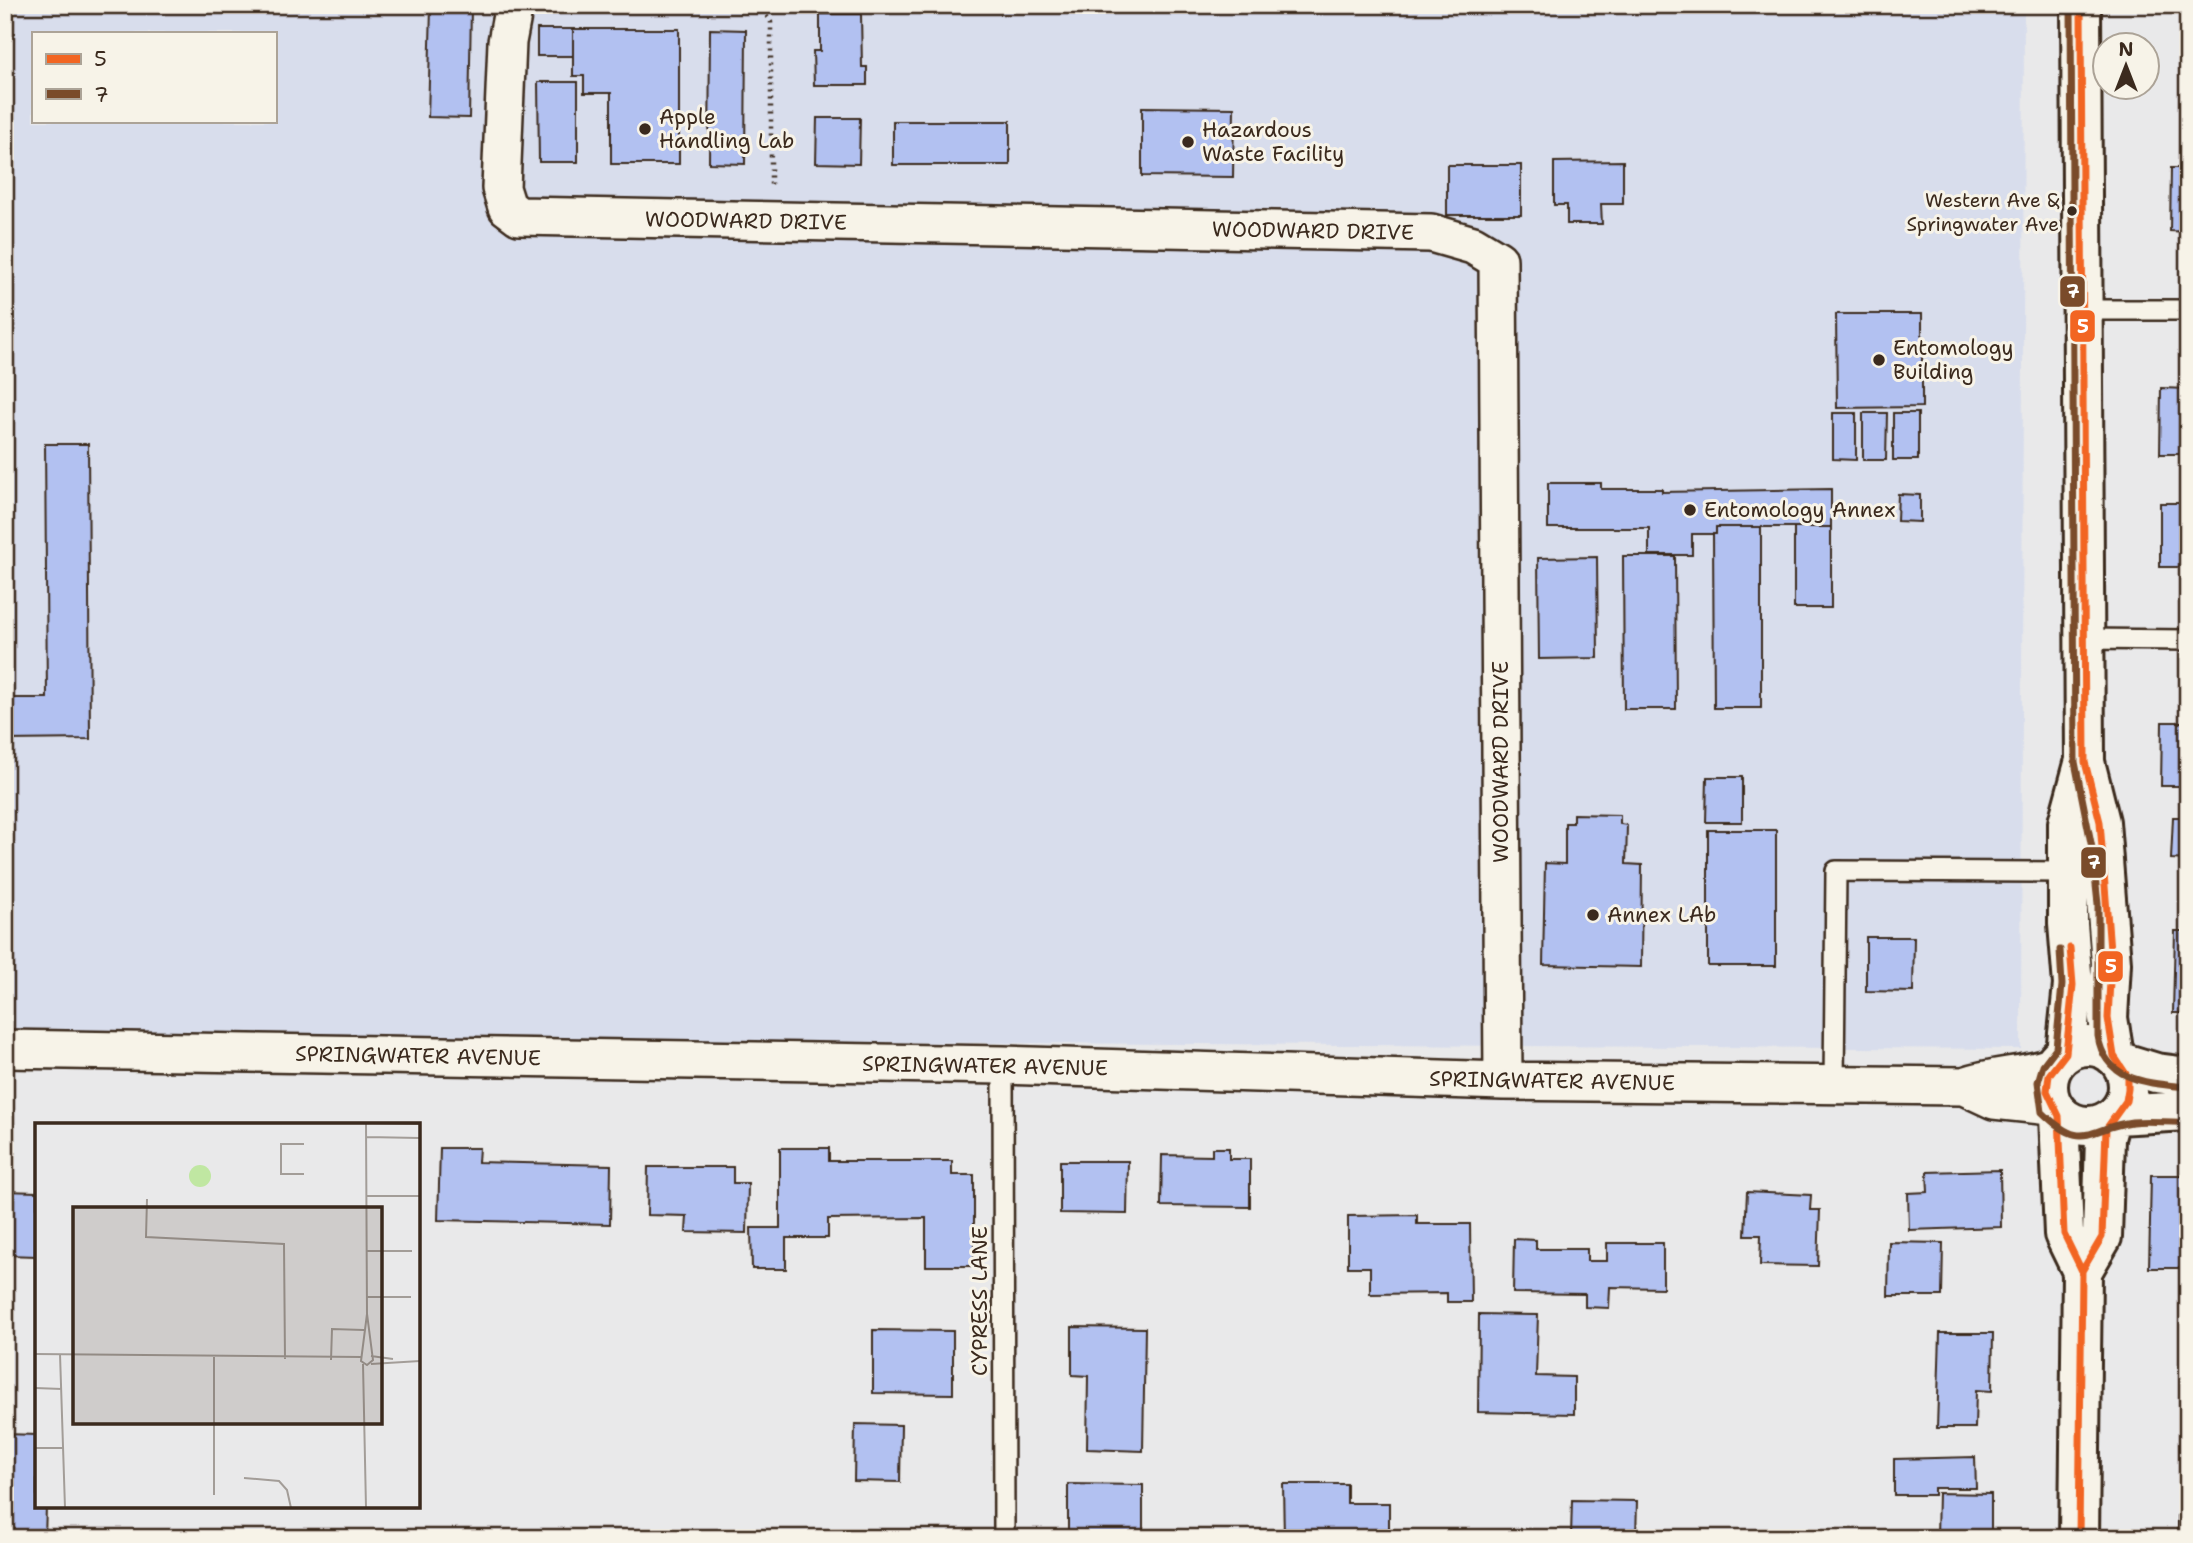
<svg xmlns="http://www.w3.org/2000/svg" width="2193" height="1543" font-family="'Shantell Sans',sans-serif">
<style>
.built{fill:#d8ddec;fill-rule:evenodd}
.building{fill:#b2c1f1;stroke:#3b2a1e;stroke-width:2}
.lines{fill:none;stroke-linecap:round;stroke-linejoin:round}
.lane-casing{stroke:#3b2a1e;stroke-width:24}
.street-casing{stroke:#3b2a1e;stroke-width:42}
.secondary-casing{stroke:#3b2a1e;stroke-width:44}
.path{stroke:#3b2a1e;stroke-width:4.5;stroke-dasharray:2 5;stroke-linecap:butt}
.lane{stroke:#f7f3e8;stroke-width:19}
.street{stroke:#f7f3e8;stroke-width:37}
.secondary{stroke:#f7f3e8;stroke-width:38}
.bus-1-casing{stroke:#f7f3e8;stroke-width:12}
.bus-2-casing{stroke:#f7f3e8;stroke-width:12}
.bus-1{stroke:#f26522;stroke-width:7}
.bus-2{stroke:#7a4b2a;stroke-width:7}
.poi-dot{fill:#3b2a1e;stroke:#f7f3e8;stroke-width:2.5}
.labels{text-anchor:middle;stroke-width:6;stroke-linejoin:round;paint-order:stroke}
.bus-label{font-size:19px;fill:#3b2a1e;stroke:#f7f3e8;text-anchor:end}
.poi-label{font-size:21px;fill:#3b2a1e;stroke:#f7f3e8;text-anchor:start}
.street-label{font-size:21px;fill:#3b2a1e;stroke:#f7f3e8}
.inset-road{fill:none;stroke:#a39d98;stroke-width:2}
.view{fill:#3b2a1e;fill-opacity:0.15;stroke:#3b2a1e;stroke-width:3.5}
.inset-edge{fill:none;stroke:#3b2a1e;stroke-width:3.5}
.line-badge{stroke:#f7f3e8;stroke-width:2.5}
.badge-label{font-size:19px;text-anchor:middle;font-weight:bold;fill:#fff}
</style>
<rect width="100%" height="100%" fill="#e9e9ea"/>
<filter id="ink" filterUnits="userSpaceOnUse"><feTurbulence type="fractalNoise" baseFrequency=".0143" numOctaves="2"/><feDisplacementMap in="SourceGraphic" scale="14" xChannelSelector="R" yChannelSelector="G"/><feConvolveMatrix kernelMatrix="1 2 1 2 8 2 1 2 1" color-interpolation-filters="sRGB"/></filter>
<g filter="url(#ink)">
<path class="built" d="M5,5H2024L2021,1049L5,1037ZM33,33H275V121H33Z"/>
<path class="building" d="M431,8H471L469,118L428,117Z
M820,14H861L862,67H867V85H814L813,51H820Z
M537,29H573V56H537Z
M573,29H679V164H611V93H584V76H573Z
M710,29L746,30L745,164L709,163Z
M538,82H578V162H539Z
M1142,107L1234,108L1233,177L1142,176Z
M817,118H860L859,164L816,163Z
M893,121H1010V165H893Z
M1623,161V204H1601L1602,224H1567V205H1554V162Z
M1447,165H1521V215H1447Z
M2171,168H2188V232L2170,231Z
M1836,314H1922V407L1837,408Z
M2161,388L2188,389V454H2160Z
M1833,413H1856V460L1833,459Z
M1863,413H1887L1886,460H1863Z
M1893,413H1918V460H1893Z
M45,444H88L90,739L5,740V698H47Z
M1548,483H1601V489H1662V492L1831,489V527H1716V534H1692V555H1649V528H1548Z
M1898,494L1920,495V522L1897,521Z
M2160,503H2188V567H2160Z
M1716,527H1761V708H1714L1713,534H1716Z
M1794,527H1831V608H1794Z
M1623,556H1675L1676,709H1624Z
M1597,557L1598,658L1539,659L1538,558Z
M2162,722H2188V786H2161Z
M1707,777H1742V822H1706Z
M1573,814L1620,815V824L1627,825L1626,864L1642,865L1641,967L1543,965L1545,863L1565,864V823H1573Z
M2173,817H2188V860L2171,859Z
M1708,830H1776V966H1708Z
M2175,931H2188V1013H2173Z
M1866,937H1914L1913,992L1866,991Z
M440,1148H479L478,1162L611,1165L610,1224L438,1220Z
M780,1148H829V1161H952V1175H974V1266H926V1218L828,1219V1238H786V1269H752L751,1228H780Z
M1212,1148H1229V1159H1250V1207L1161,1206L1162,1155L1212,1156Z
M1060,1161H1128L1127,1214L1060,1213Z
M648,1167H733V1183H748L747,1233L686,1232L687,1216L647,1215Z
M2000,1170L2001,1227L1909,1230L1908,1193L1928,1192L1927,1172Z
M2151,1175H2188V1268H2149Z
M5,1191L37,1192V1256L5,1255Z
M1747,1192L1811,1195L1810,1210H1820L1818,1266L1760,1265L1761,1235H1745Z
M1417,1215V1224H1470L1471,1302H1447V1293L1370,1294V1267H1348V1216Z
M1514,1239L1536,1240V1249H1587V1261H1607V1243H1663V1288L1610,1287L1609,1308L1585,1307V1294L1513,1293Z
M1889,1242L1943,1243L1942,1296H1888Z
M1479,1314L1538,1315L1536,1376L1574,1377V1414L1478,1412Z
M1072,1327L1145,1328L1143,1451L1087,1449L1088,1376L1072,1375Z
M873,1330L953,1331V1394L873,1393Z
M1940,1333H1993L1992,1391L1976,1390L1975,1428H1937Z
M855,1424L901,1425L900,1482L854,1481Z
M5,1434L37,1435V1506H46L45,1538H5Z
M1975,1457L1976,1488H1934V1495H1894V1459Z
M1068,1484L1143,1485V1538H1068Z
M1283,1484H1347V1503H1389V1538H1284Z
M1938,1493L1991,1494V1538H1937Z
M2178,1495H2188V1538H2178Z
M1572,1500L1637,1501L1636,1538L1571,1537Z"/>
<g class="lines">
<g class="lane-casing">
<path id="lane" d="M2082,310H2188
M2084,639L2188,640
M1003,1065L1004,1538
M1834,1085L1836,871L2067,872"/>
</g>
<g class="street-casing">
<path id="street" d="M514,5L507,42L501,188L507,207L519,216L1431,233L1473,245L1498,260L1503,1081
M5,1049L1003,1065L1503,1081L1964,1086C1995,1075 2020,1077 2051,1067
M1964,1086L1994,1100L2050,1106"/>
</g>
<g class="secondary-casing">
<path id="secondary" d="M2081,5L2085,762L2100,822L2111,963L2108,1018L2114,1056
M2048 1086a40 40 0 1 1 80 0a40 40 0 1 1-80 0Z
M2066,1053L2073,985L2068,924V823L2084,764
M2120,1062L2156,1073L2188,1077
M2116,1115L2188,1111
M2059,1116L2064,1234L2082,1271L2079,1538
M2082,1271L2102,1237L2105,1138L2110,1120"/>
</g>
<path class="path" d="M758,5L771,22V185"/>
<use href="#lane" class="lane"/>
<use href="#street" class="street"/>
<use href="#secondary" class="secondary"/>
<g class="bus-1-casing">
<path id="bus-1" d="M2081,5L2085,762L2100,822L2111,963L2108,1018L2114,1056L2128,1077V1089L2126,1101L2106,1129L2102,1237L2082,1271
M2070,948L2073,985L2066,1053L2049,1075L2047,1091L2059,1116L2064,1234L2082,1271L2079,1538"/>
</g>
<g class="bus-2-casing">
<path id="bus-2" d="M2071,5L2075,762L2092,848L2098,904V1036C2105,1082 2148,1083 2187,1087
M2060,950L2062,985L2056,1048L2043,1065L2038,1082L2042,1112C2084,1153 2087,1128 2132,1122C2150,1120 2169,1123 2188,1122"/>
</g>
<use href="#bus-1" class="bus-1"/>
<use href="#bus-2" class="bus-2"/>
</g>
</g>
<g class="poi-dot">
<circle cx="645" cy="129" r="7"/>
<circle cx="1188" cy="142" r="7"/>
<circle cx="2072" cy="211" r="6"/>
<circle cx="1879" cy="360" r="7"/>
<circle cx="1690" cy="510" r="7"/>
<circle cx="1593" cy="915" r="7"/>
</g>
<g class="labels">
<g class="bus-label">
<text x="2059" y="207">Western Ave &amp;<tspan x="2059" dy="24">Springwater Ave</tspan></text>
</g>
<g class="poi-label">
<text x="659" y="124">Apple<tspan x="659" dy="24">Handling Lab</tspan></text>
<text x="1202" y="137">Hazardous<tspan x="1202" dy="24">Waste Facility</tspan></text>
<text x="1893" y="355">Entomology<tspan x="1893" dy="24">Building</tspan></text>
<text x="1704" y="517">Entomology Annex</text>
<text x="1607" y="922">Annex LAb</text>
</g>
<g class="street-label">
<text transform="translate(746 221) rotate(1)" y="7">WOODWARD DRIVE</text>
<text transform="translate(1313 231) rotate(1)" y="7">WOODWARD DRIVE</text>
<text transform="translate(1501 762) rotate(-90)" y="7">WOODWARD DRIVE</text>
<text transform="translate(418 1056) rotate(1)" y="7">SPRINGWATER AVENUE</text>
<text transform="translate(985 1066) rotate(1)" y="7">SPRINGWATER AVENUE</text>
<text transform="translate(1552 1081) rotate(1)" y="7">SPRINGWATER AVENUE</text>
<text transform="translate(980 1301) rotate(-90)" y="7">CYPRESS LANE</text>
</g>
</g>
<g transform="translate(35 1123)">
<rect width="385" height="385" fill="#e9e9ea"/>
<path d="M154 53a11 11 0 1 1 22 0a11 11 0 1 1-22 0Z" fill="#c0e7a2"/>
<path class="inset-road" d="M331,0L332,191L338,237L332,242L326,238L332,191M338,0L385,1M331,14L385,15M269,51H246V21H269M331,73H385M112,76L111,114L249,121L250,236M331,128H377M331,174H376M0,231L327,234M25,231L30,385M336,233L358,236M296,237L297,206L329,207M328,241L331,385M336,241L385,238M0,265L27,266M0,325H29M209,355L244,358L252,367L256,385M179,372V234"/>
<path class="view" d="M38,84H347V301H38Z"/>
<rect width="385" height="385" class="inset-edge"/>
</g>
<g class="line-badge">
<rect x="2059" y="275" width="27" height="33" rx="7" fill="#7a4b2a"/>
<rect x="2069" y="309" width="27" height="34" rx="7" fill="#f26522"/>
<rect x="2080" y="846" width="27" height="33" rx="7" fill="#7a4b2a"/>
<rect x="2097" y="950" width="27" height="33" rx="7" fill="#f26522"/>
</g>
<g class="badge-label">
<text x="2073" y="298">7</text>
<text x="2083" y="333">5</text>
<text x="2094" y="869">7</text>
<text x="2111" y="973">5</text>
</g>
<rect width="2193" height="1543" fill="none" stroke="#f7f3e8" stroke-width="28"/>
<rect x="14" y="14" width="2165" height="1515" fill="none" stroke="#3b2a1e" stroke-width="2.5" filter="url(#ink)"/>
<rect x="32" y="32" width="245" height="91" fill="#f7f3e8" stroke="#aca397" stroke-width="2"/>
<rect x="46" y="54" width="35" height="10" fill="#f26522" stroke="#aca397" stroke-width="2"/>
<text x="94" y="66" font-size="21" fill="#3b2a1e">5</text>
<rect x="46" y="89" width="35" height="10" fill="#7a4b2a" stroke="#aca397" stroke-width="2"/>
<text x="94" y="102" font-size="21" fill="#3b2a1e">7</text>
<g transform="translate(2126 66)"><circle r="33" fill="#f7f3e8" stroke="#aca397" stroke-width="2"/>
<path d="M0-5L12 26L0 18L-12 26Z" fill="#3b2a1e"/>
<text y="-10" font-size="19" font-weight="bold" text-anchor="middle" fill="#3b2a1e">N</text>
</g>
</svg>
